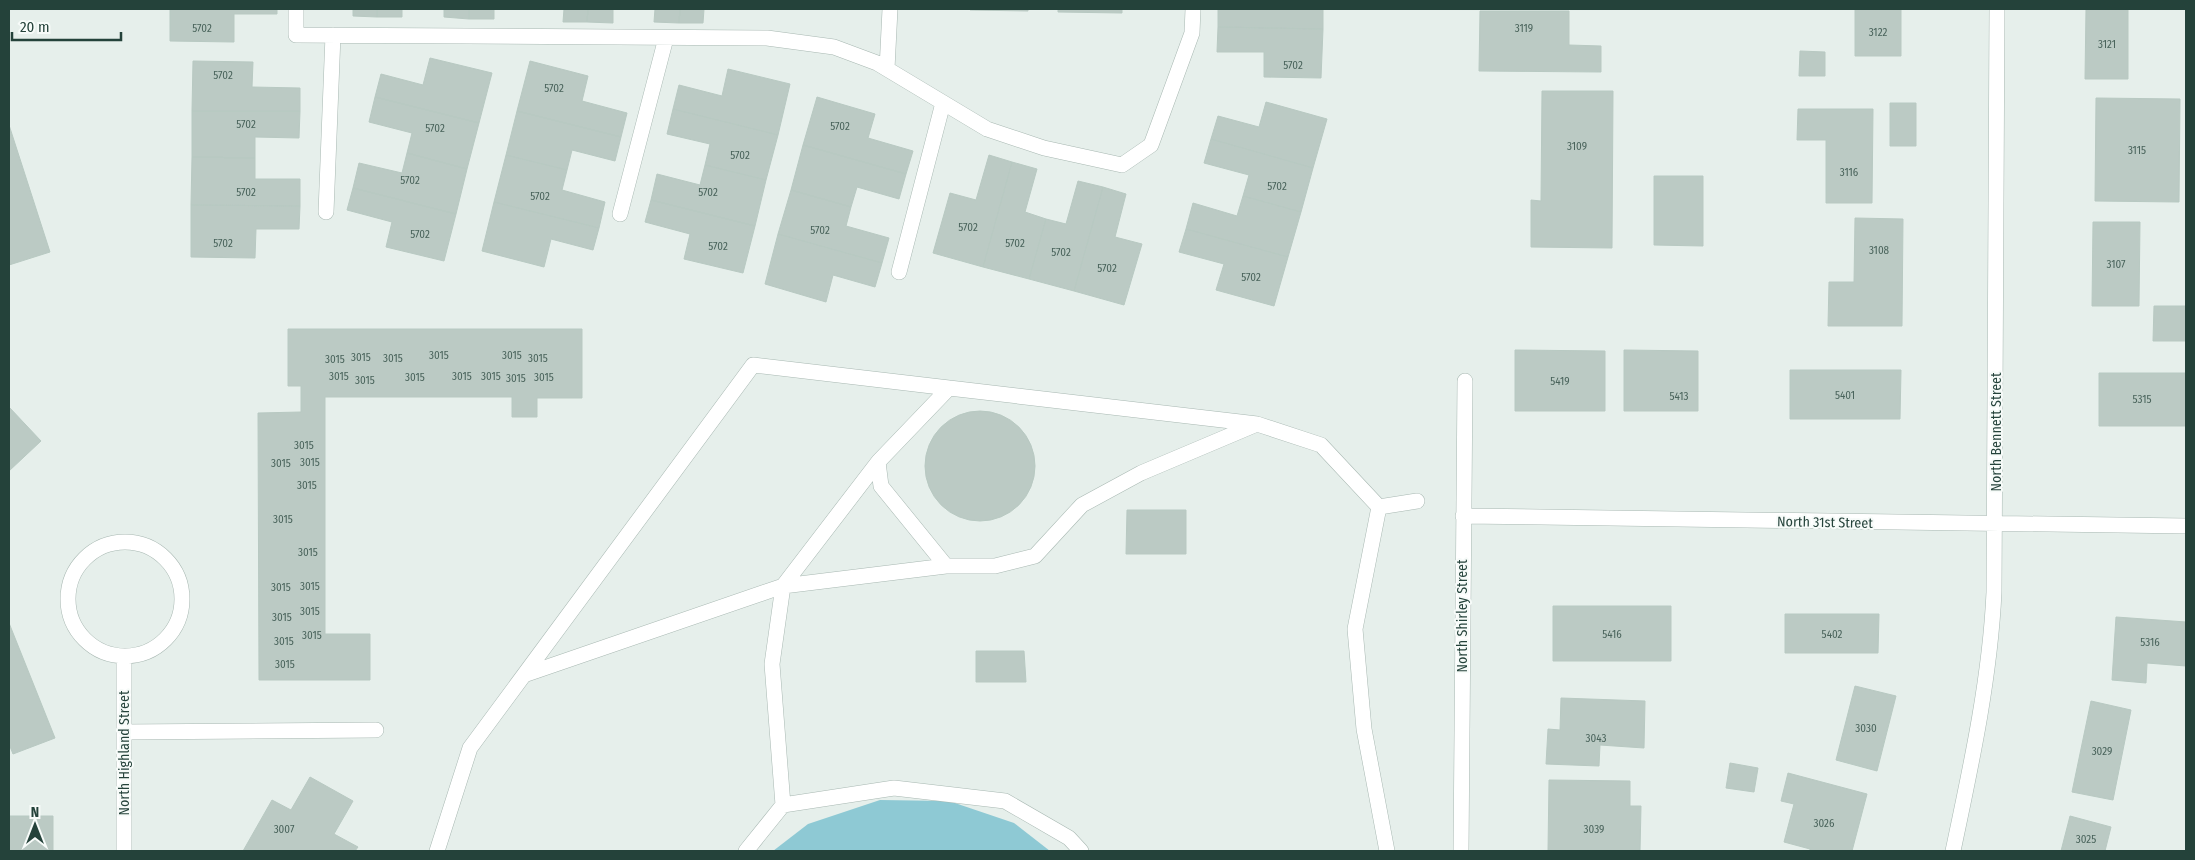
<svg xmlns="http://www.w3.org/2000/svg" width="2195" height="860" font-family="'Fira Sans Condensed',sans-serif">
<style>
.water{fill:#8ec9d4}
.building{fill:#bbcac4;stroke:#b8c9c2}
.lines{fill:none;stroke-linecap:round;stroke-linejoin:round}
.minor-casing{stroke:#a8b8b2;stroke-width:16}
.minor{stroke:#fff;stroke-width:15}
.labels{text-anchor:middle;stroke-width:4;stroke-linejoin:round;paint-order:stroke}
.number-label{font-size:11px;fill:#4a645c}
.street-label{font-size:14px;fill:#24423a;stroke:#f7fbf9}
</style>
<rect width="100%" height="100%" fill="#e6efeb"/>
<path class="water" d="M880,800L949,801L1014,823L1050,851H773L808,824Z"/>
<path class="building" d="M170,9H277V14H234V42L170,41Z
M353,9H377V17L353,16Z
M377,9H402V17H377Z
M444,9H469V19L444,17Z
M469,9H494V19H469Z
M564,9H588L587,22H563Z
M588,9H613V23L587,22Z
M655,9H680L679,23L654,22Z
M680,9H704L703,23H679Z
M970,9H1028V11L970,10Z
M1058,9H1122V13L1058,12Z
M1218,9H1323V29L1218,27Z
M1855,9H1901V56H1855Z
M2086,9H2128V79H2085Z
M1480,11H1569V45L1601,46V72L1479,71Z
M1218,27L1323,29L1321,78L1264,77V52H1217Z
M1800,51L1825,52V76H1799Z
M430,58L492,73L479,123L375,97L381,74L423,85Z
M193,61L253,62L252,87L300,88V111H192Z
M530,61L588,76L582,101L627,113L621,137L517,111Z
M728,69L790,84L778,135L673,109L679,85L722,96Z
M1542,91H1613L1612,248L1531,247V200L1541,201Z
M375,97L479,123L467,169L407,153L412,133L369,122Z
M817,97L875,114L868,138L913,151L906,174L803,145Z
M2096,98L2180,99L2179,202L2095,201Z
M1266,102L1327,119L1313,168L1211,139L1218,116L1259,127Z
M1890,103H1916V146H1890Z
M673,109L778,135L766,180L705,165L710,144L667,134Z
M1798,109H1873L1872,203H1826V140H1797Z
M192,111H300L299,138L255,137V158L192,157Z
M517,111L621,137L615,161L572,150L567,170L506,155Z
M9,125L50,252L9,265Z
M1211,139L1313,168L1301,212L1243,196L1249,175L1204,163Z
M803,145L906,174L899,199L857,187L851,207L791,190Z
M407,153L467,169L456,214L353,188L359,163L402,173Z
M506,155L567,170L562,190L605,202L599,228L494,202Z
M989,155L1012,162L983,267L933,253L950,193L976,200Z
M192,157L255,158V179H300V206L191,205Z
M1012,162L1037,169L1025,212L1046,219L1029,279L983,267Z
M705,165L766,180L755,226L651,200L657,174L700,185Z
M1654,176H1703V246L1654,245Z
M1078,181L1103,187L1074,291L1029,279L1046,219L1066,224Z
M1103,187L1126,194L1115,237L1142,244L1124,305L1074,291Z
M353,188L456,214L444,261L386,247L392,222L347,210Z
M791,190L851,207L846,226L889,238L882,263L778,234Z
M1243,196L1301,212L1288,257L1186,229L1193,203L1237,216Z
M651,200L755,226L743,273L684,259L690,234L645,222Z
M494,202L599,228L593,250L551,239L544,267L482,251Z
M191,205L300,206L299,229H256L255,258L191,257Z
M1855,218L1903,219L1902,326H1828L1829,282H1854Z
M2093,222H2140L2139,306H2092Z
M1186,229L1288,257L1274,306L1216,290L1224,264L1179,252Z
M778,234L882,263L875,287L833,275L826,302L765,284Z
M2154,306H2186V341H2153Z
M288,329H582V398H537V417H512V397H325V634H370V680H259L258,413L301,412V386H288Z
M1515,350L1605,351V411H1515Z
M1624,350L1698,351V411H1624Z
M1790,370H1901L1900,419H1790Z
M2099,373H2186V426H2099Z
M9,407L41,441L9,471Z
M925 466a55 55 0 1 1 110 0a55 55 0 1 1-110 0Z
M1127,510H1186V554H1126Z
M1553,606H1671V661H1553Z
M1785,614H1879L1878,653H1785Z
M2116,617L2186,622V666L2147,663L2146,683L2112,680Z
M9,623L55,738L13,754L9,744Z
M976,651H1024L1026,682H976Z
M1855,686L1896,696L1877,771L1836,760Z
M1561,698L1645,701L1644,748L1600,745L1599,766L1546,764L1548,729L1560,730Z
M2091,701L2131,710L2113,800L2072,792Z
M1730,763L1758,768L1754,792L1726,788Z
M1788,773L1867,794L1852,851H1810V849L1784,842L1794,804L1781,801Z
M310,777L353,801L334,834L358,847L355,851H243L272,800L291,810Z
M1549,780L1630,781V806H1641L1640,851H1548Z
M9,816H53V851H9Z
M2070,816L2111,827L2105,851H2061Z"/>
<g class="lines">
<g class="minor-casing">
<path id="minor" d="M296,9V35L767,38L834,47L877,63L987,129L1044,148L1122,165L1151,145L1192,33L1193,9
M887,69L890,9
M326,212L333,35
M620,214L666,38
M899,272L943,103
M1257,424L949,388L878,462L881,486L946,566H995L1035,556L1082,505L1141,473L1257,424L1321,445L1379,507L1417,501
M878,462L783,586L946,566
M1379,507L1355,629L1364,729L1387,851
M1463,516L2186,526
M68 599a57 57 0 1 1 114 0a57 57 0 1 1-114 0Z
M124,656V851
M524,675L783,586L772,664L783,805
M124,732L376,730
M437,851L470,748L753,365L949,388
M746,851L783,805L894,788L1005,801L1069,838L1081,851
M1461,851L1465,381
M1953,851C1971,766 1990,679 1994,592L1997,9"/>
</g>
<use href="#minor" class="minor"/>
</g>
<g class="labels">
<g class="number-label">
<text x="202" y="32">5702</text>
<text x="1524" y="32">3119</text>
<text x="1878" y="36">3122</text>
<text x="2107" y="48">3121</text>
<text x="1293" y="69">5702</text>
<text x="223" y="79">5702</text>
<text x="554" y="92">5702</text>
<text x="246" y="128">5702</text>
<text x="840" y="130">5702</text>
<text x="435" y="132">5702</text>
<text x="1577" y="150">3109</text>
<text x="2137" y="154">3115</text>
<text x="740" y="159">5702</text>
<text x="1849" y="176">3116</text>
<text x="410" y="184">5702</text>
<text x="1277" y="190">5702</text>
<text x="246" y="196">5702</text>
<text x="708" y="196">5702</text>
<text x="540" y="200">5702</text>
<text x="968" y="231">5702</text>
<text x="820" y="234">5702</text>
<text x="420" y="238">5702</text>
<text x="223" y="247">5702</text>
<text x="1015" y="247">5702</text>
<text x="718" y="250">5702</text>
<text x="1879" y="254">3108</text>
<text x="1061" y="256">5702</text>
<text x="2116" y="268">3107</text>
<text x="1107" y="272">5702</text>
<text x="1251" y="281">5702</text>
<text x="439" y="359">3015</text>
<text x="512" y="359">3015</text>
<text x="361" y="361">3015</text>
<text x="393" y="362">3015</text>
<text x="538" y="362">3015</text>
<text x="335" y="363">3015</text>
<text x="339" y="380">3015</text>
<text x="462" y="380">3015</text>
<text x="491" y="380">3015</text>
<text x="415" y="381">3015</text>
<text x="544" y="381">3015</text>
<text x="516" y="382">3015</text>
<text x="365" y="384">3015</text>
<text x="1560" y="385">5419</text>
<text x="1845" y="399">5401</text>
<text x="1679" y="400">5413</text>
<text x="2142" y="403">5315</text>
<text x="304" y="449">3015</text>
<text x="310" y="466">3015</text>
<text x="281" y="467">3015</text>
<text x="307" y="489">3015</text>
<text x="283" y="523">3015</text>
<text x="308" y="556">3015</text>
<text x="310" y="590">3015</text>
<text x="281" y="591">3015</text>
<text x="310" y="615">3015</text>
<text x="282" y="621">3015</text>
<text x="1612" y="638">5416</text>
<text x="1832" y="638">5402</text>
<text x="312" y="639">3015</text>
<text x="284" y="645">3015</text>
<text x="2150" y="646">5316</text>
<text x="285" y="668">3015</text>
<text x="1866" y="732">3030</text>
<text x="1596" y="742">3043</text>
<text x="2102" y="755">3029</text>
<text x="1824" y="827">3026</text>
<text x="284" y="833">3007</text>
<text x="1594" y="833">3039</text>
<text x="2086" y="843">3025</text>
</g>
<g class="street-label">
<text transform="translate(1996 432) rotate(-90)" y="5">North Bennett Street</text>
<text transform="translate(1825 522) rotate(1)" y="5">North 31st Street</text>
<text transform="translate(1462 616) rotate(-90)" y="5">North Shirley Street</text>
<text transform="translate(124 753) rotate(-90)" y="5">North Highland Street</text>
</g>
</g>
<rect width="2195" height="860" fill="none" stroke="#24423a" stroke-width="20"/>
<g transform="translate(35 825)" stroke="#f7fbf9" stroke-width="4" paint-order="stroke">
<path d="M0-4L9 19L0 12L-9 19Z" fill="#24423a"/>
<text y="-8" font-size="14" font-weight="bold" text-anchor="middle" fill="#24423a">N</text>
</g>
<path d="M12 32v8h109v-8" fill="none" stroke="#24423a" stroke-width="2.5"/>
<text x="20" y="32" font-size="15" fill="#24423a" stroke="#f7fbf9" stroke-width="4" paint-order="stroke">20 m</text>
</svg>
